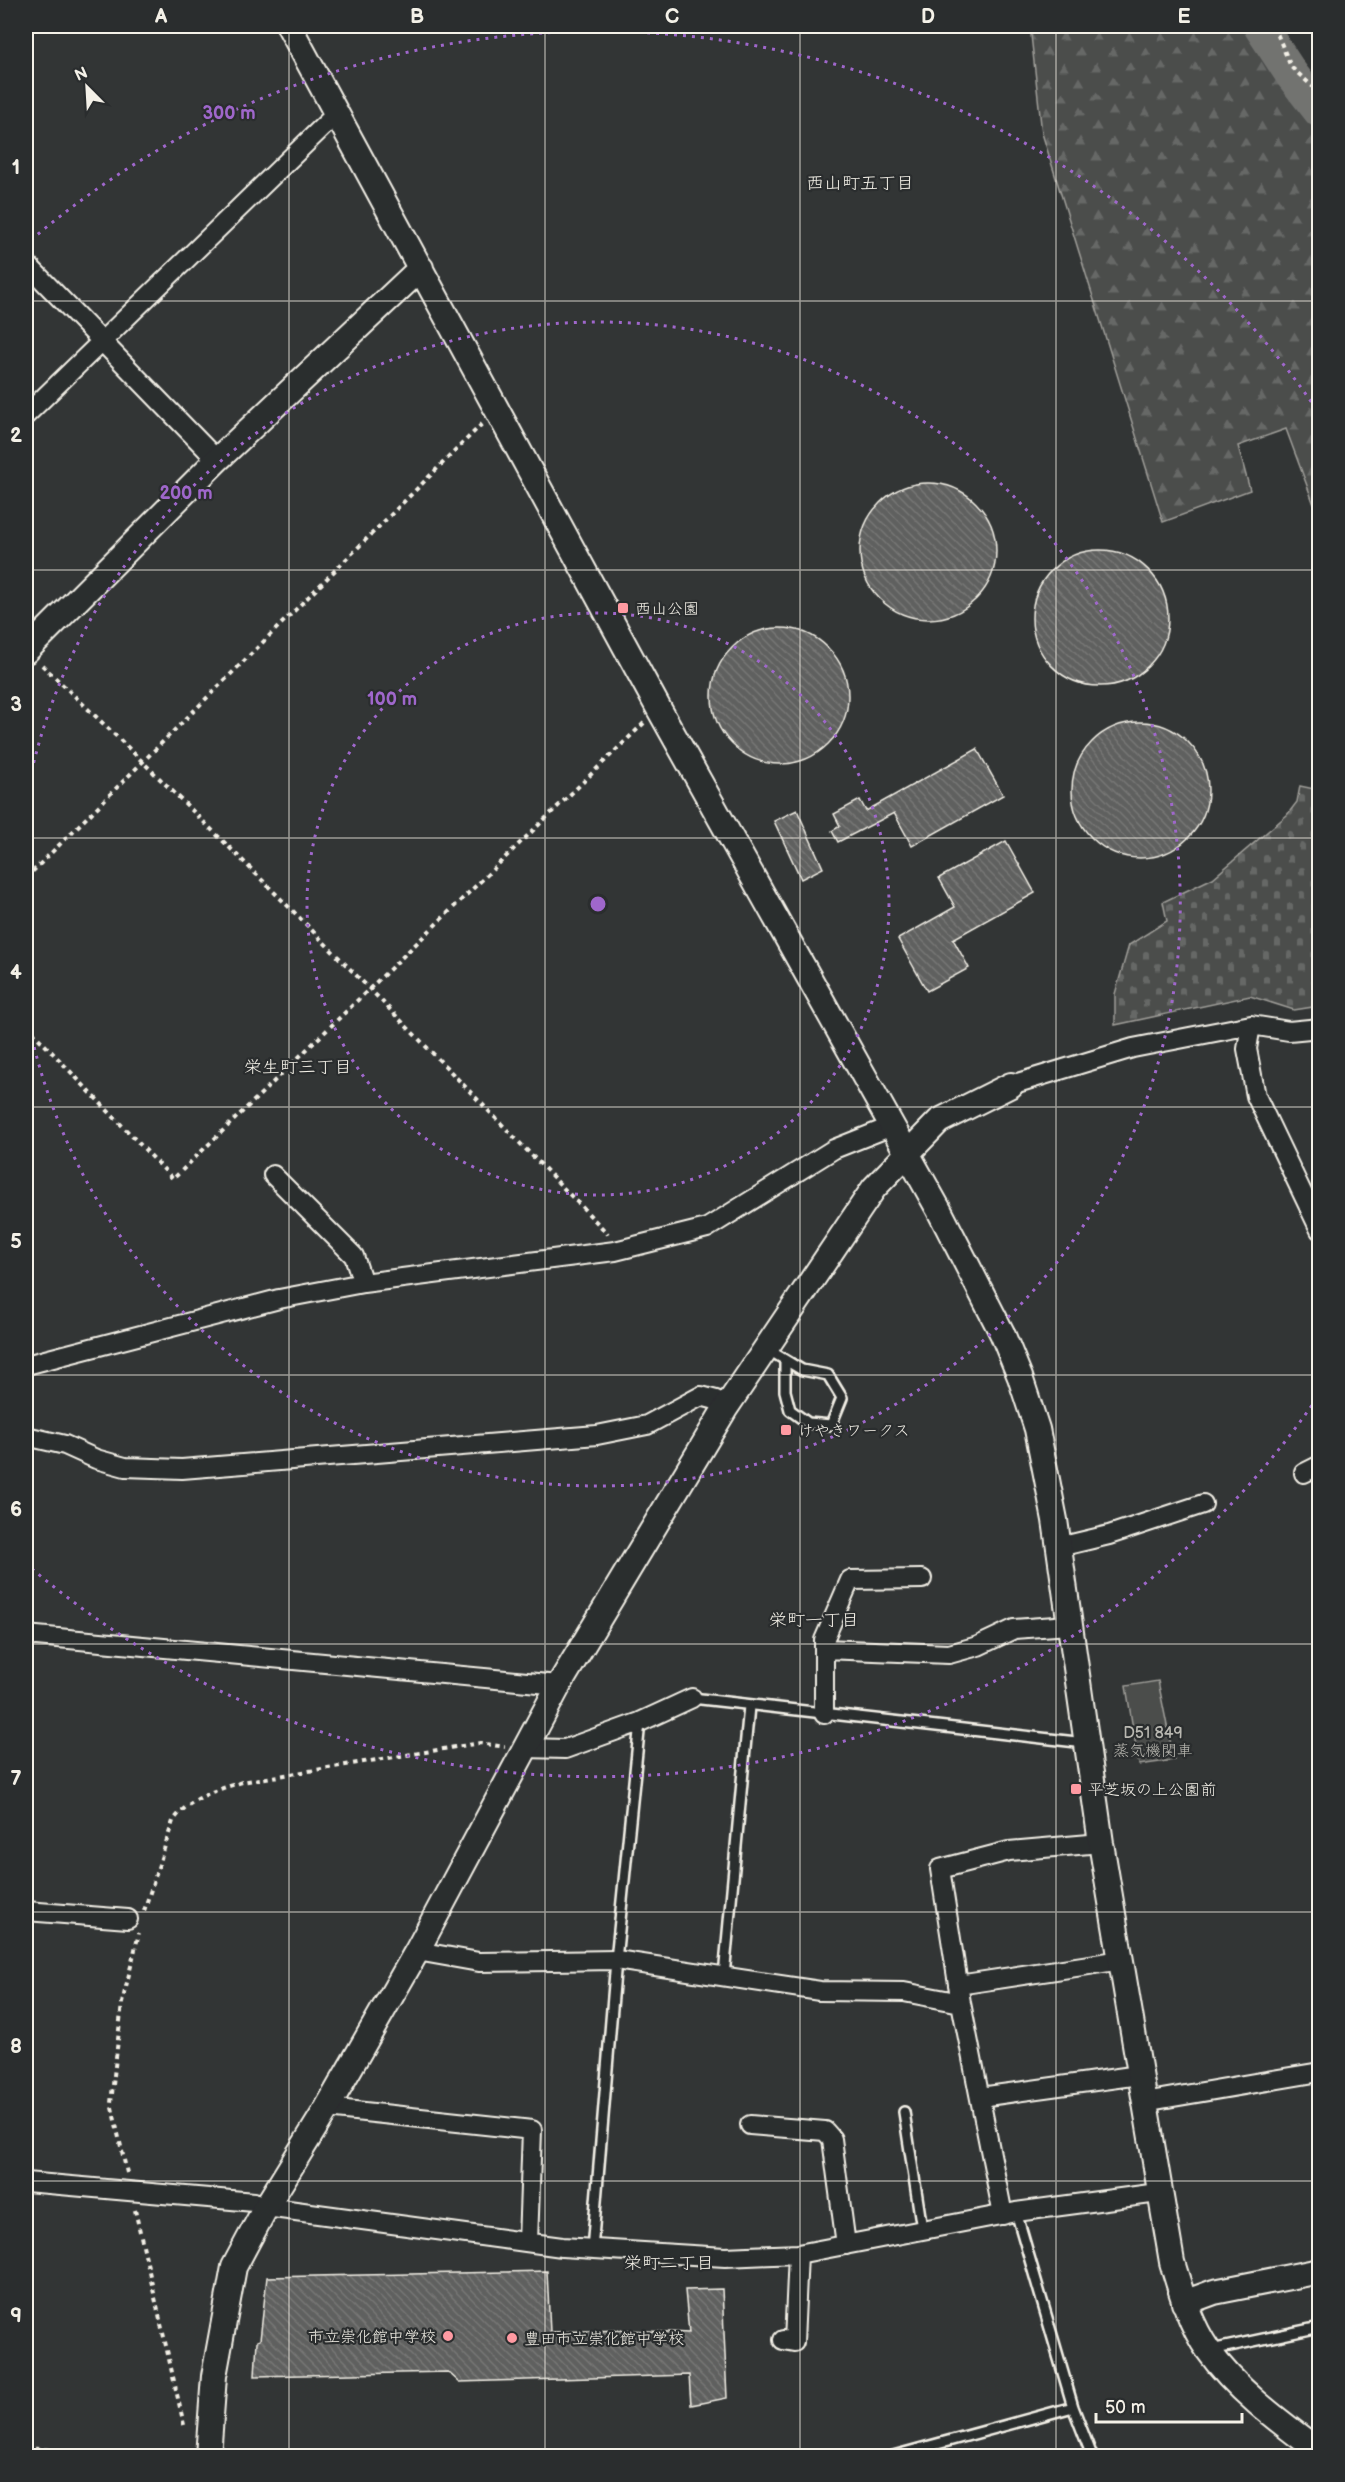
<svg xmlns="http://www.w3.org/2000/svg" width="1345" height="2482" font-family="'Balsamiq Sans','Klee One',sans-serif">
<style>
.forest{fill:url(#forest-firs);stroke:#a09f9a;stroke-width:1.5}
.cemetery{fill:url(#cemetery-stones);stroke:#a09f9a;stroke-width:1.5}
.park{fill:#4b4d4c;stroke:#a09f9a;stroke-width:1.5}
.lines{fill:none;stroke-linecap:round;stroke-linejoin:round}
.river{stroke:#727370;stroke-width:34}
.building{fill:url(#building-back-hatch);stroke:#f4f1e8;stroke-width:1.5}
.lane-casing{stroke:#f4f1e8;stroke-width:14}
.street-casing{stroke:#f4f1e8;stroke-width:22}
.secondary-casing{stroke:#f4f1e8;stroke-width:28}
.path{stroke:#f4f1e8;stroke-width:4;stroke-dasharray:4.5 4.5;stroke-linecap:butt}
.lane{stroke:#2a2d2e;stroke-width:9}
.street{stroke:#2a2d2e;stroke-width:18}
.secondary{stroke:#2a2d2e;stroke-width:24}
.grid{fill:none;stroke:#f4f1e8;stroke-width:1.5;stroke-opacity:0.55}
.ring{fill:none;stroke:#9f67cb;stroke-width:3;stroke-dasharray:3 6}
.poi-dot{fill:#ff9aa2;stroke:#2a2d2e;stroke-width:2}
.labels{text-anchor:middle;stroke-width:4.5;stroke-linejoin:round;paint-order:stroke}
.poi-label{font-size:16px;fill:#f4f1e8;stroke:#2a2d2e;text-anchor:start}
.park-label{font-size:16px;fill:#b9b8b1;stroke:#2a2d2e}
.neighbourhood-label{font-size:18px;fill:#f4f1e8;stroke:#2a2d2e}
.centre{fill:#9f67cb;stroke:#2a2d2e;stroke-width:3}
.ring-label{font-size:18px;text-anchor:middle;font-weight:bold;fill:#9f67cb;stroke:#2a2d2e;stroke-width:4.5;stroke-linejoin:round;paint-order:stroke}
.neatline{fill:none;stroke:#f4f1e8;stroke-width:2}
.grid-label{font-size:20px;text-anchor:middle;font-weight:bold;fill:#f4f1e8}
</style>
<defs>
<pattern id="forest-firs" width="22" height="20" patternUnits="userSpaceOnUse" patternTransform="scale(1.5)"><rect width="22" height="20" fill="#4b4d4c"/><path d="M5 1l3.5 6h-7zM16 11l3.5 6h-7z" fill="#666766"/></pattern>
<pattern id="cemetery-stones" width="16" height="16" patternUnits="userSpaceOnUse" patternTransform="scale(1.5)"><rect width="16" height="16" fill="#4b4d4c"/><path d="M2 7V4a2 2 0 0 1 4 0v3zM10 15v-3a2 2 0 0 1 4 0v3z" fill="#666766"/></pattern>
<pattern id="building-back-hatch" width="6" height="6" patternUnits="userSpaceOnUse" patternTransform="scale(1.5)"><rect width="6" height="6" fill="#5f605f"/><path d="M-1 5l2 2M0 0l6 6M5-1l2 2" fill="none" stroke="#777776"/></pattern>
</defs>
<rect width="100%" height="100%" fill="#323535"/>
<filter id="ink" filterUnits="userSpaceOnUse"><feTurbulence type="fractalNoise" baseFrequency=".0167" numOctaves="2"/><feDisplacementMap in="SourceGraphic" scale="12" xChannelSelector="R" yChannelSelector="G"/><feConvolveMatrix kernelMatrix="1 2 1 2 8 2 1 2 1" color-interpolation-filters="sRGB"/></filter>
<g filter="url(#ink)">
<path class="forest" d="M1030,26H1261L1310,121L1319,128V518L1286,429L1238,446L1250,490L1163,522L1042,133Z"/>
<path class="cemetery" d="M1300,786L1319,790V1006L1294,1010L1250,996L1115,1025V994L1129,945L1167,921L1163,902L1213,878L1287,815L1297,802Z"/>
<path class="park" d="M1158,1681L1174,1760L1139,1765L1126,1686Z"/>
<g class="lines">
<path class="river" d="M1260,26L1292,75L1320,111"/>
</g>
<path class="building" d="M860 551a68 68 0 1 1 136 0a68 68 0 1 1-136 0Z
M1032 618a68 68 0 1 1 136 0a68 68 0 1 1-136 0Z
M712 696a68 68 0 1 1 136 0a68 68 0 1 1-136 0Z
M1072 790a68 68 0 1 1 136 0a68 68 0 1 1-136 0Z
M977,749L1003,795L912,846L894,813L838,842L832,831L840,826L834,814L860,800L866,811Z
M797,810L823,868L801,879L774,821Z
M1006,841L1035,893L953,939L969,968L927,991L898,939L955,907L939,878Z
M547,2271L550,2332L626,2330L689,2333L685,2290L722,2289L727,2398L691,2405L689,2375L459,2382L448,2372L255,2376L257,2341L260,2340L267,2277Z"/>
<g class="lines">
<g class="lane-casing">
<path id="lane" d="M767,1349L802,1370L828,1375L842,1398L831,1425L808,1423L790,1410L785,1391V1360
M692,1698L1085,1743
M724,1976L749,1706
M904,2112L922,2229
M1016,2212L1073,2407L1092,2456
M592,2250L616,1960L640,1722
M1211,2350L1320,2327
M893,2456L1073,2407"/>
</g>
<g class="street-casing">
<path id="street" d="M26,263L217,460
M26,415L338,112
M1251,1025L1247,1049L1256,1096L1320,1230
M1011,1085L1133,1048L1251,1025L1289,1031L1320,1028
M273,1175L354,1256L363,1283
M26,1365L279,1299L363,1283L615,1251L707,1228L834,1149L892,1126
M26,1436L65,1445L96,1459L125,1467L182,1469L597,1435L647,1425L701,1396L716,1400L725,1409
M1304,1473L1320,1465
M1059,1547L1109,1535L1203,1504
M26,1635L559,1685
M824,1649L949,1654L978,1646L1014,1629L1069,1625
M824,1714V1640L850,1580L922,1579
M526,1748L565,1749L640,1722L692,1698
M26,1911L128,1919
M417,1951L479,1962L616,1960L820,1991L904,1992L961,2003
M958,1985L1122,1960
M980,2097L1139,2075
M1144,2102L1320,2072
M327,2108L532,2130L528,2242
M750,2125L825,2131L832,2139L846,2245
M26,2182L254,2202L266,2207L562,2247L725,2257L798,2254L1016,2212L1158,2193
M1003,2215L961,2003L940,1869L1009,1851L1101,1843
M783,2340L794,2342L798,2254"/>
</g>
<g class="secondary-casing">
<path id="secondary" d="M289,26L659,709L939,1210L1002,1333L1020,1377L1037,1429L1055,1520L1101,1843L1172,2262C1181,2292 1190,2324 1208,2350C1237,2391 1280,2422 1320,2452
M26,651L217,460L421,268
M1184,2303L1214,2292L1320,2271
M208,2456L214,2376L234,2267L266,2207L327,2108L417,1951L559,1685L725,1409L874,1188L939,1121L1011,1085"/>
</g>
<path class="path" d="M1274,26L1291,67L1320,93
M42,665C236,849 422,1042 608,1234
M26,878L482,424
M26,1025L173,1179L644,723
M144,1911L173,1821C190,1797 216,1790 242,1782L480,1743L505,1747
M127,2173L111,2103L122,2003L139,1933
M135,2210L184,2425
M26,2448L128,2456"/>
<use href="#lane" class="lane"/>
<use href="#street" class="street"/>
<use href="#secondary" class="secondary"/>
</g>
</g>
<path class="grid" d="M289,26V2456M545,26V2456M800,26V2456M1056,26V2456M26,301H1320M26,570H1320M26,838H1320M26,1107H1320M26,1375H1320M26,1644H1320M26,1912H1320M26,2181H1320"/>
<g class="ring">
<circle cx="598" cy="904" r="291"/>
<path d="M26 798A582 582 0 1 1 26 1010"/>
<path d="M1317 1398A873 873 0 0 1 31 1568M31 240A873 873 0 0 1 1317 410"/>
</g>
<g class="poi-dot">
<rect x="617" y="602" width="12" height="12" rx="3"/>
<rect x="780" y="1424" width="12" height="12" rx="3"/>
<rect x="1070" y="1783" width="12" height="12" rx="3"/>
<circle cx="448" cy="2336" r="6"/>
<circle cx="512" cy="2338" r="6"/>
</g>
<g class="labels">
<g class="poi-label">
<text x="635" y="614">西山公園</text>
<text x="798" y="1436">けやきワークス</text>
<text x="1088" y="1795">平芝坂の上公園前</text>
<text x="436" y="2342" text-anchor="end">市立崇化館中学校</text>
<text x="524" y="2344">豊田市立崇化館中学校</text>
</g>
<g class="park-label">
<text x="1153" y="1738">D51 849<tspan x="1153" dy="18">蒸気機関車</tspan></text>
</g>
<g class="neighbourhood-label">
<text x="860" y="189">西山町五丁目</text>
<text x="298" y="1073">栄生町三丁目</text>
<text x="814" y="1626">栄町一丁目</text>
<text x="669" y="2269">栄町二丁目</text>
</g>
</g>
<circle cx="598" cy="904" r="9" class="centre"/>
<g class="ring-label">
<text x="229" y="119">300 m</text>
<text x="186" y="499">200 m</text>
<text x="392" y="705">100 m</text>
</g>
<rect width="1345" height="2482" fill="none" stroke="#2a2d2e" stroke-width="66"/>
<g transform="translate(87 87) rotate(336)" stroke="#2a2d2e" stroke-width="4.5" paint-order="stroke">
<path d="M0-4.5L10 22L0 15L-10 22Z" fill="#f4f1e8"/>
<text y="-9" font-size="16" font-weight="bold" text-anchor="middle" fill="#f4f1e8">N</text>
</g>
<path d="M1096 2413v9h146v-9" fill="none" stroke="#f4f1e8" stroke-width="3"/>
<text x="1105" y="2413" font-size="18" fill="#f4f1e8" stroke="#2a2d2e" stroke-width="4.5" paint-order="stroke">50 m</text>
<rect x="33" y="33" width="1279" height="2416" class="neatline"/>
<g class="grid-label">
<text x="161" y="23">A</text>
<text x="417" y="23">B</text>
<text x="672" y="23">C</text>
<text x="928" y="23">D</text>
<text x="1184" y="23">E</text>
<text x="16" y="174">1</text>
<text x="16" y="442">2</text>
<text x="16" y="711">3</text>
<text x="16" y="979">4</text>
<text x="16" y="1248">5</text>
<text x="16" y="1516">6</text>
<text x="16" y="1785">7</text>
<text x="16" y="2053">8</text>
<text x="16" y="2322">9</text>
</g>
</svg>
